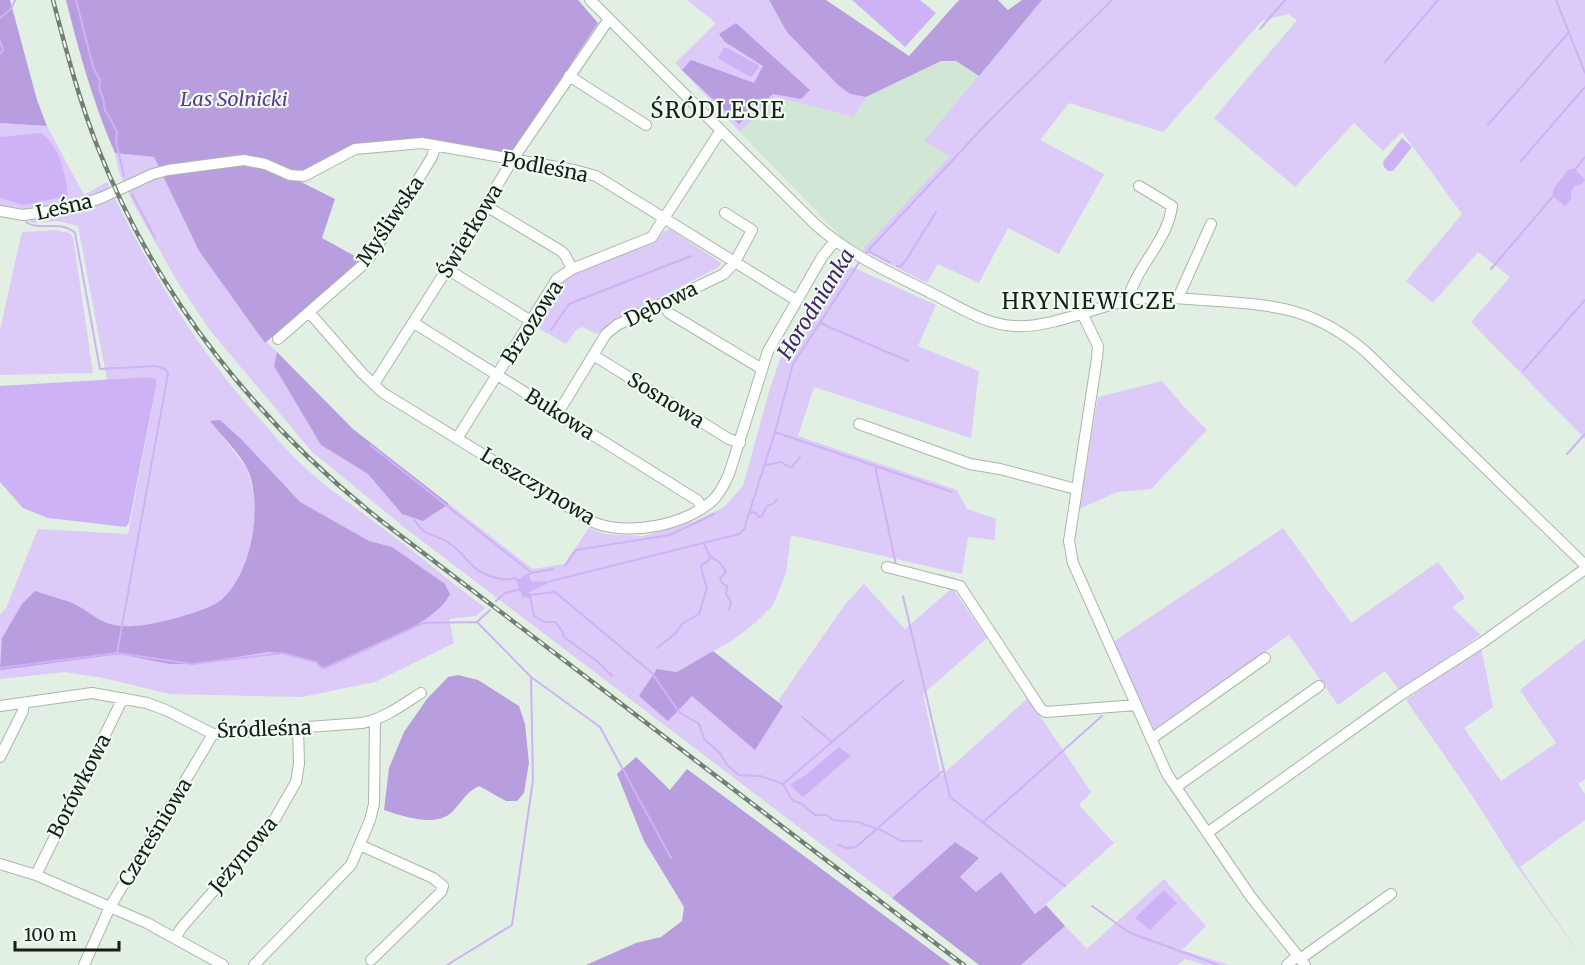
<svg xmlns="http://www.w3.org/2000/svg" width="1585" height="965" font-family="Merriweather,serif">
<style>
.built{fill:#d1e6d4}
.green{fill:#dccaf9;fill-rule:evenodd}
.forest{fill:#b89ddf}
.water{fill:#ceb2f6}
.lines{fill:none;stroke-linecap:round;stroke-linejoin:round}
.stream{stroke:#ceb2f6;stroke-width:2}
.minor-casing{stroke:#a9b7aa;stroke-width:12}
.minor{stroke:#fff;stroke-width:10}
.rail-casing{stroke:#747e76;stroke-width:4.5}
.rail{stroke:#eefdf0;stroke-width:2;stroke-dasharray:7;stroke-linecap:butt}
.labels{text-anchor:middle;stroke-width:4.5;stroke-linejoin:round;paint-order:stroke}
.park-label{font-size:20px;font-style:italic;fill:#5f3b89;stroke:#eefdf0}
.street-label{font-size:20px;fill:#181d19;stroke:#eefdf0}
.water-label{font-size:21px;font-style:italic;fill:#47206d;stroke:#eefdf0}
.quarter-label{font-size:22px;letter-spacing:1.5px;fill:#181d19;stroke:#eefdf0}
</style>
<rect width="100%" height="100%" fill="#e1f0e3"/>
<path class="built" d="M941,61H956L979,76L925,141L951,155L862,250L841,237L740,132L776,97L854,117L866,97Z"/>
<path class="green" d="M687,0H769L771,5L850,94L866,97L854,117L776,97L740,132L675,63L716,23Z
M1042,0H1585V439L1471,322L1510,277L1478,252L1433,303L1406,281L1462,214L1402,132L1383,151L1354,123L1295,187L1214,118L1297,20L1288,14L1262,21L1163,132L1069,103L1040,140L1104,174L1059,254L1008,228L979,283L938,264L927,283L862,250L950,156L924,141Z
M0,123L47,126L84,195L107,182C150,272 200,355 268,428C279,441 290,454 302,465C329,490 359,510 388,532C421,557 452,583 485,608L476,616L449,619L454,643L375,682L302,697L170,694L103,678L65,672L0,679V614L6,608L38,529L128,534L156,386L151,377L107,380L78,226L58,221L32,223L19,210L0,206ZM220,421L261,461L255,498L247,468L211,422Z
M115,153L154,157L199,251L265,343L267,342L277,352L274,366L321,445L368,474L402,514L423,521L449,504L533,569L564,564L589,528L605,534L643,536L695,521L724,507L743,486L770,388L780,359L839,261L936,305L918,346L979,371L971,438L814,387L798,436L957,490L967,509L996,519L995,540L968,537L962,574L791,535L786,573L773,605L755,623L733,640L677,672L657,669L692,696L783,705L778,701L846,603L864,584L905,629L952,588L987,638L923,694L941,776L1028,698L1091,792L1079,805L1114,843L1035,914L1001,872L976,892L960,877L979,858L955,842L892,898L405,528L311,451L209,329L177,281L132,201L119,172Z
M670,229L717,260L721,263L719,267L616,320L597,334L582,327L577,329L566,344L535,326L561,283L575,273L653,243L665,231Z
M55,230L69,233L73,237L93,373L0,375V330L22,232Z
M1162,381L1186,409L1207,430L1151,489L1117,492L1079,509L1098,397Z
M1283,528L1351,623L1438,562L1465,598L1452,607L1481,635L1399,690L1385,671L1338,705L1289,635L1154,729L1113,642Z
M1585,639V779L1578,784L1585,794V820L1520,867L1585,962L1514,862L1471,794L1406,700L1481,647L1493,707L1464,728L1501,781L1556,743L1520,690Z
M1164,879L1206,926L1182,950L1229,965H1205L1185,959L1177,965H1021L1065,926L1087,949Z"/>
<path class="forest" d="M0,0H10L37,100L47,126L0,123Z
M66,0H578L598,23L511,154L423,139L351,145L293,178L335,199L322,238L362,260L265,343L199,251L154,157L115,153C93,103 79,52 66,0Z
M769,0H826L909,56L959,0H998L1008,10L1022,0H1042L979,76L956,61H941L866,97L850,94L838,85L787,32Z
M736,23L810,90L801,99L773,94L739,124L682,70L691,60L754,83L763,66L725,42L719,34Z
M277,352L353,429L449,504L423,521L402,514L368,474L321,445L274,366Z
M220,420L242,440L300,502L369,541L392,547L445,584L450,594C435,626 358,652 325,668L321,667L315,662L282,653L268,652L192,664H170L119,654L0,670L2,638L22,604L35,591C46,595 58,598 70,602C95,613 100,628 132,626C151,626 205,612 220,601C252,575 264,505 247,468C241,455 220,434 210,421Z
M713,651L783,706L755,750L692,696L668,721L639,696L657,669L677,672Z
M458,675L478,680L519,706L525,724L529,763L524,793L517,801H506L479,786C466,792 462,802 452,812C436,828 402,816 384,810L389,768L404,732L427,699L448,677Z
M636,757L670,790L687,769L951,965H586L636,943L661,937L682,921L684,907L644,841L617,774Z
M955,842L979,858L960,877L976,892L1001,872L1035,914L1046,905L1065,926L1021,965H979L892,898Z"/>
<path class="water" d="M852,0H920L936,13L905,47Z
M724,48H727L758,65L759,67L751,77L719,59L718,57Z
M41,133C60,146 66,175 68,196L23,205L0,198V137Z
M1402,138L1412,147L1393,171H1388L1384,167L1383,162Z
M1569,169H1575L1585,180L1582,184L1575,186L1571,191V199L1565,206L1553,196V189Z
M151,377L156,379V386L129,523L126,527L48,518L23,508L0,482V386Z
M524,575H528L532,582L552,581L529,592L532,596L530,598L522,597L521,592L516,590L519,587L515,578L519,579Z
M839,747L851,756L803,797L790,785L807,774Z
M1164,890L1177,903L1150,930L1135,918Z"/>
<g class="lines">
<path class="stream" d="M76,0L93,67L100,80L99,89L103,98L105,111L109,116L117,132L116,141L124,176
M1556,0L1585,73
M0,18L11,9L15,0
M1260,29L1285,0
M0,41L3,50L0,54
M1385,62L1438,0
M1488,125L1569,32
M1521,161L1585,87
M1574,171L1585,157
M132,194L155,238
M26,222C39,232 60,219 75,233L100,369L156,366L165,369L168,374L117,653
M868,251L889,262
M865,254L989,121L1112,0
M897,266H901L906,260L936,212
M1491,269L1555,194
M820,323L908,361
M551,330L569,304L691,256
M1523,371L1585,300
M775,432L952,492
M370,445L532,573
M1567,454L1585,434
M765,465L781,462L789,467H792L800,457
M875,466L896,565
M750,512L756,513L759,517L762,516L767,506L773,504L777,499
M414,520C417,523 420,528 424,531C431,536 441,537 449,543C468,556 471,573 497,578C504,580 507,580 515,578L517,580
M710,556L720,563L726,572L720,578L722,583L727,586L726,594L731,602L729,610
M565,566L576,550L670,535L714,514
M939,575L957,580
M526,576L532,573L553,569
M551,581L739,534L744,529L775,432L793,364L860,261
M530,595L555,592L652,673L679,712L699,724L704,739L720,753L727,765L739,775L760,776L783,784L792,800L802,804L815,815H827L833,820L858,822L883,831L901,841H922
M530,596L534,616L544,622H555L562,631L564,637L597,661L612,676
M903,596L950,797L1065,886
M496,601L505,593L517,590
M657,648L675,634L682,624L699,614L707,588L701,568L702,564L708,561L710,556L704,544
M0,668L117,653L192,664L282,653L316,662L321,667L325,668L423,623L477,622L490,610
M531,677L600,727L671,858
M802,717L832,742
M783,784L903,681
M982,823L1102,716
M838,845L847,848L856,847L944,770
M1092,906L1130,933L1218,965
M447,965L512,925L533,780L531,677L477,622"/>
<g class="minor-casing">
<path id="minor" d="M590,0L815,224C849,255 891,273 931,293C958,306 985,325 1015,326C1048,328 1092,309 1125,301C1150,295 1177,298 1202,300C1271,305 1311,305 1366,352L1585,565
M569,76L646,125
M486,206L561,251L565,255L572,269
M0,211L23,215L73,208L103,197L153,174L168,170L244,160L265,164L290,175L304,176L355,149L422,143L574,170L596,176L796,300
M447,269L531,321
M1178,298L1211,224
M1128,300C1136,266 1168,241 1172,206L1139,186
M663,304L669,313L762,369
M309,312L362,373L383,393L593,522C627,537 689,525 715,498C721,491 725,483 729,474L768,351L822,257L835,241
M1082,313L1098,346L1097,358L1069,541L1073,563L1167,774L1251,897L1305,965
M414,323L697,500L703,508
M278,339L364,264L373,253L432,157L435,147
M593,355L729,439L740,443
M374,384L447,269L513,159L609,19
M558,413L606,334L617,325L724,274L735,262L752,230L725,213
M859,424L970,464L1000,469L1076,489
M458,437L557,279L572,269L652,237L721,130
M887,567L960,586L1033,697L1041,709L1046,712L1136,705
M0,706L92,693L147,703L168,711L213,734L362,723C384,719 402,705 421,693
M1151,739L1265,658
M0,757L23,711V703
M1176,787L1319,686
M1207,833L1399,696L1483,642L1585,569
M360,845L433,878L443,886L441,892L371,960
M0,864L36,875L147,923L223,965
M36,875L123,698
M175,938L182,927L272,824L296,782L299,764L298,729
M1300,959L1391,894
M84,965L110,907L213,734
M254,965L351,865L370,820L374,804L375,720
M1287,965L1297,956"/>
</g>
<use href="#minor" class="minor"/>
<g class="rail-casing">
<path id="rail" d="M53,0C66,50 79,100 98,148C157,298 258,424 384,523L964,965"/>
</g>
<use href="#rail" class="rail"/>
</g>
<g class="labels">
<g class="park-label">
<text x="234" y="106">Las Solnicki</text>
</g>
<g class="street-label">
<text transform="translate(545 167) rotate(11)" y="7">Podleśna</text>
<text transform="translate(64 207) rotate(-13)" y="7">Leśna</text>
<text transform="translate(390 221) rotate(-56)" y="7">Myśliwska</text>
<text transform="translate(470 231) rotate(-59)" y="7">Świerkowa</text>
<text transform="translate(661 304) rotate(-26)" y="7">Dębowa</text>
<text transform="translate(532 322) rotate(-57)" y="7">Brzozowa</text>
<text transform="translate(666 400) rotate(32)" y="7">Sosnowa</text>
<text transform="translate(560 414) rotate(32)" y="7">Bukowa</text>
<text transform="translate(538 486) rotate(31)" y="7">Leszczynowa</text>
<text transform="translate(264 729) rotate(-2)" y="7">Śródleśna</text>
<text transform="translate(79 786) rotate(-63)" y="7">Borówkowa</text>
<text transform="translate(155 832) rotate(-59)" y="7">Czereśniowa</text>
<text transform="translate(243 855) rotate(-50)" y="7">Jeżynowa</text>
</g>
<g class="water-label">
<text transform="translate(816 304) rotate(-58)" y="7">Horodnianka</text>
</g>
<g class="quarter-label">
<text x="718" y="118">ŚRÓDLESIE</text>
<text x="1089" y="309">HRYNIEWICZE</text>
</g>
</g>
<path d="M15 941v9h104v-9" fill="none" stroke="#181d19" stroke-width="3"/>
<text x="24" y="941" font-size="18" fill="#181d19" stroke="#eefdf0" stroke-width="4.5" paint-order="stroke">100 m</text>
</svg>
